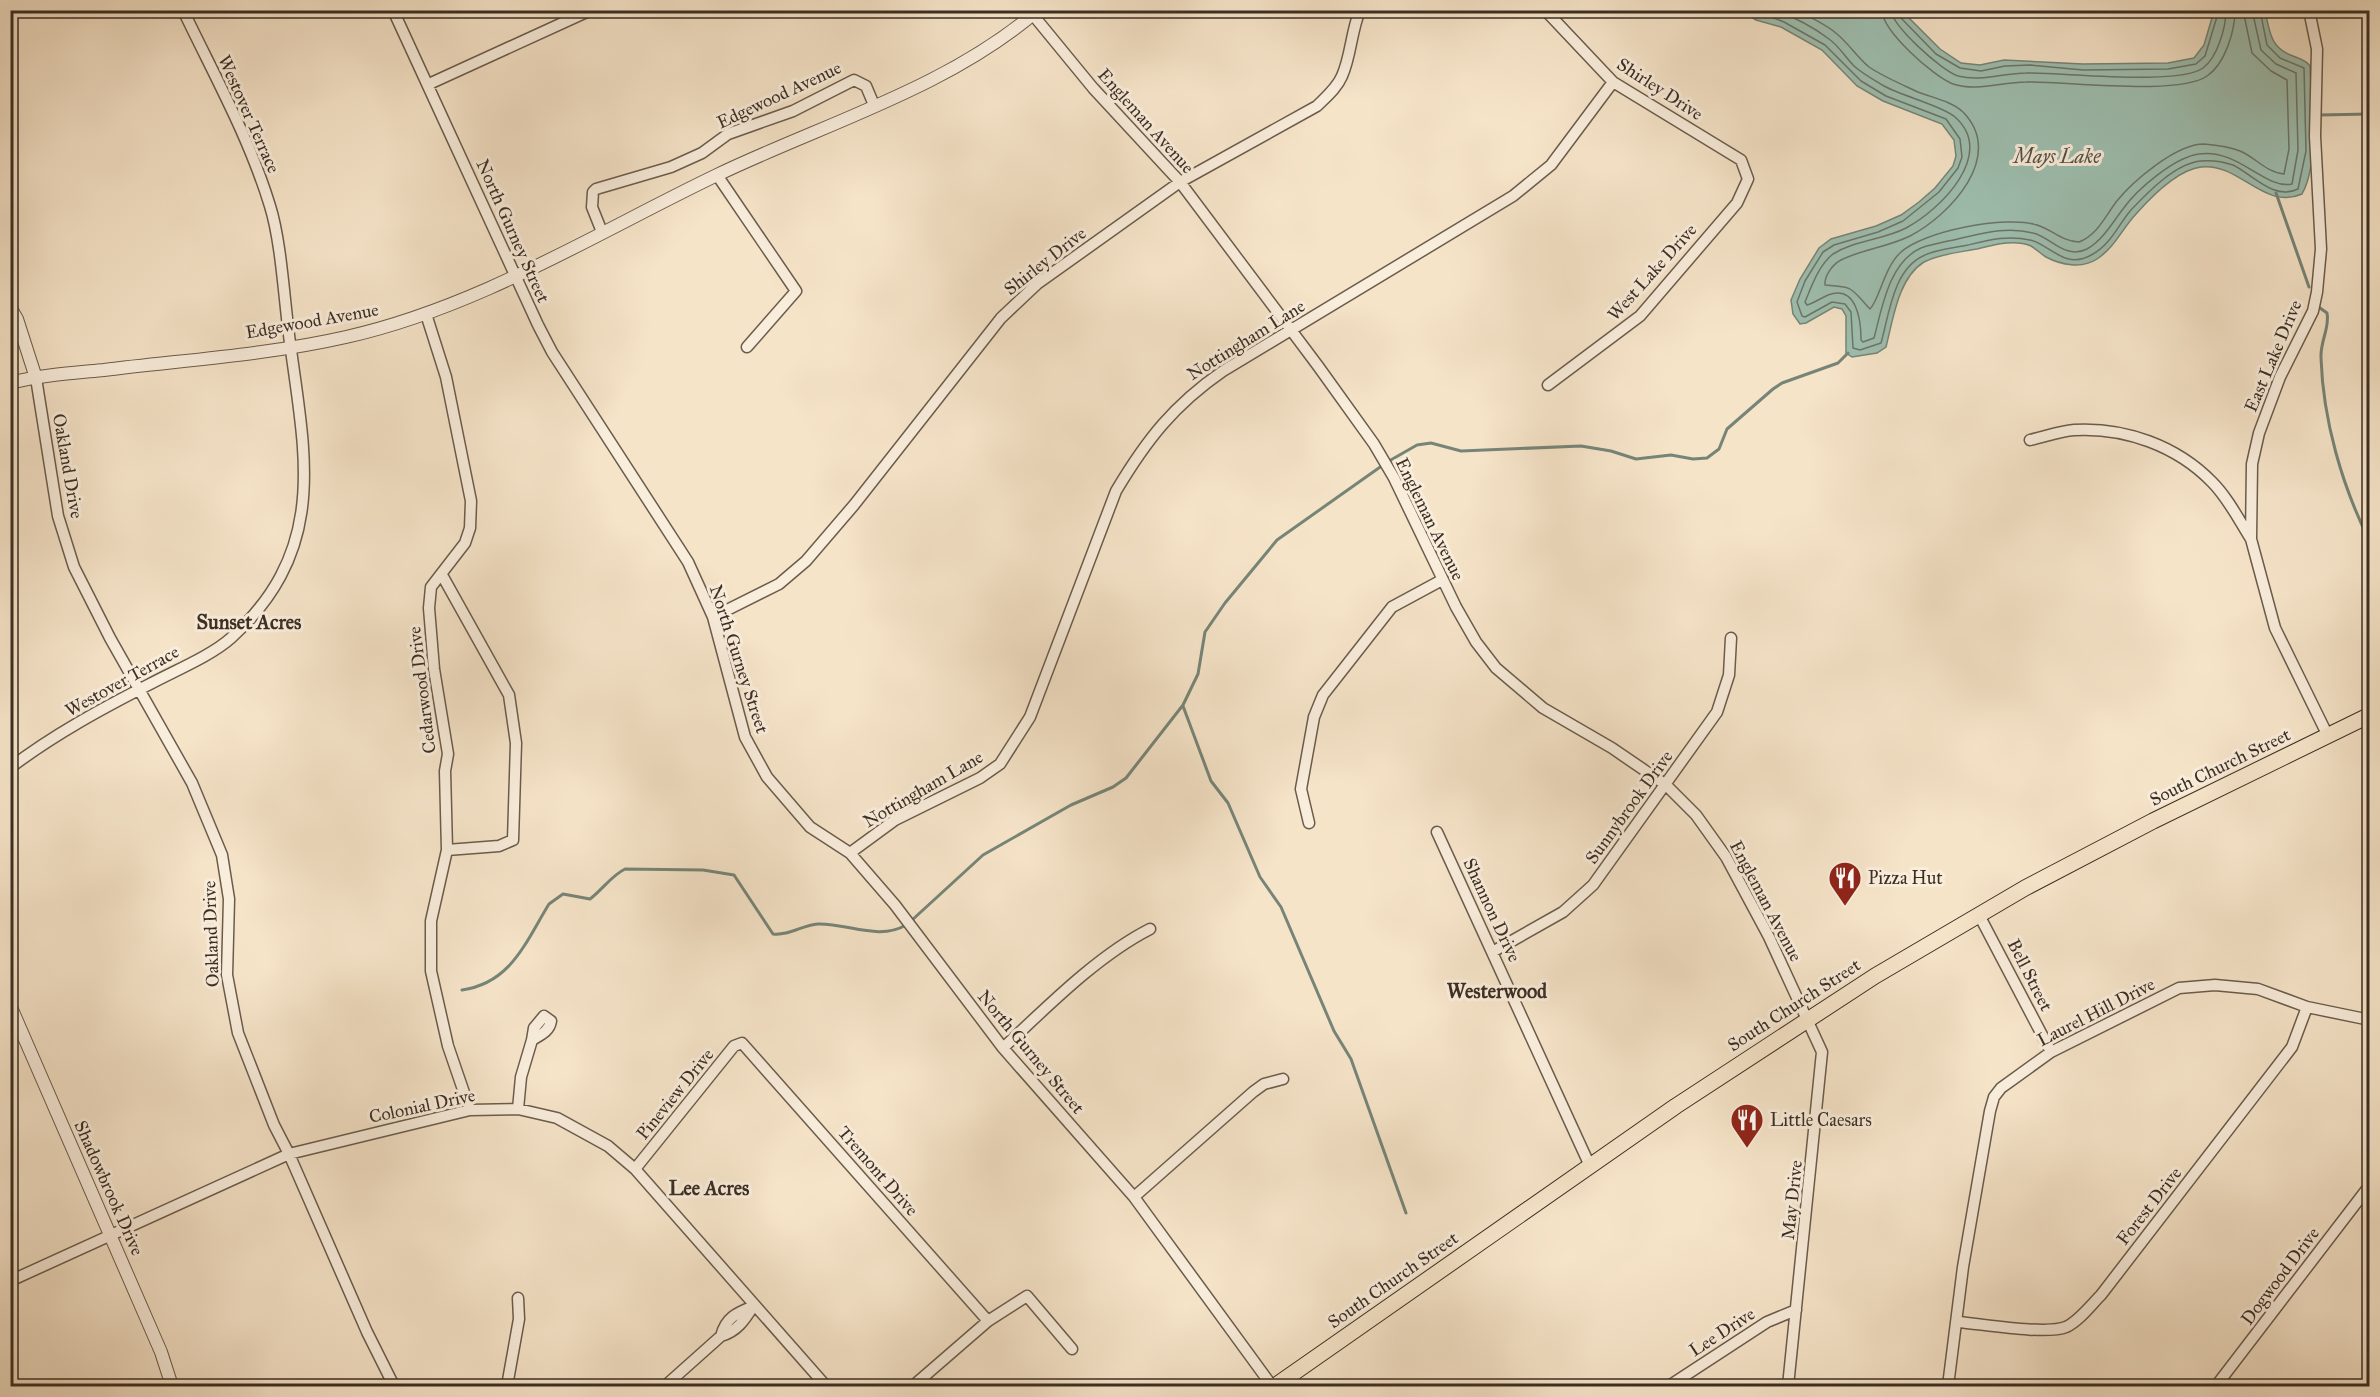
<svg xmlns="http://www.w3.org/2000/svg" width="2380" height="1397" font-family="'IM FELL Great Primer',serif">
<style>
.water{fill:#9ebfb0;stroke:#768578;stroke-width:1.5}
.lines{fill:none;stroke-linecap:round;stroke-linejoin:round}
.shore{stroke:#6c766a;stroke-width:1.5}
.stream{stroke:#768578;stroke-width:3}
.minor-casing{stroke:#6a5c4c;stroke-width:13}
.tertiary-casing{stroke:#6a5c4c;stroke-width:14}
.primary-casing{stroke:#3b2e23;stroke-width:17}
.minor{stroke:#f9eddc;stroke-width:10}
.tertiary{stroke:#f9eddc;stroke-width:12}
.primary{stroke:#f6e4c9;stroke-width:15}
.labels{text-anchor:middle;stroke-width:6;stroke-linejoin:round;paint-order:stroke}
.street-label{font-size:18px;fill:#3b2e23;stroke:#f9eddc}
.poi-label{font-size:18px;fill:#3b2e23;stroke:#f9eddc;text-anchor:start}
.water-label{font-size:20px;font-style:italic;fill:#545246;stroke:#f9eddc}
.neighbourhood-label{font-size:20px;font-weight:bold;fill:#3b2e23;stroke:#f9eddc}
</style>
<rect width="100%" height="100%" fill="#f6e4c9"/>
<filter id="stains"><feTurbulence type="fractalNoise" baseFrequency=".00333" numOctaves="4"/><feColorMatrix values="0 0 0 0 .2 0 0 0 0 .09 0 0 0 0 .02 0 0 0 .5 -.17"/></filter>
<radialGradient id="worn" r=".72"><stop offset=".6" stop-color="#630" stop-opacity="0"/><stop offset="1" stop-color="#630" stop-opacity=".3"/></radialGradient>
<path class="water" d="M1742,11H1902L1940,49L1961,63L1980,65L2004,60L2083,64L2168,63L2194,58L2204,45L2214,11H2265C2270,32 2270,48 2293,56C2300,59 2306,60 2310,66C2311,102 2320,162 2302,194C2264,211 2239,162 2201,167C2178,170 2151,197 2136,214C2122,229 2115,247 2097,259C2082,269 2061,265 2046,257C2041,254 2036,249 2031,246C2014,239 1994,245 1977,249C1961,252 1939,254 1924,262C1898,278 1893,320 1886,347L1877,353L1852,357L1846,353V316L1842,309L1834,307L1806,323L1800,324L1793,314L1791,300L1800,279L1819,248L1831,239L1876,226L1901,215L1919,202L1935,188L1953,166L1956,156L1954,140L1942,124L1883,101L1857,86L1822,50L1781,27L1756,20Z"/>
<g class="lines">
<path class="shore" d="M1753,10L1784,22L1825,45L1861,81L1886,96L1946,119L1960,139L1962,157L1958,168L1939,192L1903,221L1878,232L1834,245L1823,252L1805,281L1797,302L1802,316L1805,317L1832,302L1845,304L1851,312L1853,348L1860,350L1881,343C1889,315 1893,270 1923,256C1936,249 1954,248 1968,245C1989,240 2008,235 2030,240C2051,245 2065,271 2093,254C2111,244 2118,225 2131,210C2148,192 2176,163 2201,161C2211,160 2224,162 2233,165C2252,174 2274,201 2298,189L2306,151L2304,68L2280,58L2267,45L2260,10
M1773,10C1792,16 1813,27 1829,39C1839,46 1846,58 1854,66C1863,74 1874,80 1884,86C1902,96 1943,106 1955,117C1997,154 1940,210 1906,228C1883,240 1855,240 1833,254C1819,265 1812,285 1805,302L1807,305C1814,303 1821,298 1828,295C1857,284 1861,321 1861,340L1863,342L1874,338C1882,308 1889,262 1921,248C1935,243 1951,241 1966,237C1988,232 2009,227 2033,233C2051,237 2065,260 2087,249C2103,240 2112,223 2123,209C2137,189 2175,157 2199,154C2238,148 2265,190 2292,184L2298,150L2296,73L2276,64L2261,50L2252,10
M1798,10C1810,18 1826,24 1837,34C1849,44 1857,57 1869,67C1884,77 1901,84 1918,92C1933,98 1951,101 1963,112C2006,156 1950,215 1910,236C1888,247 1863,249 1841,260C1833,264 1824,276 1825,285C1856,287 1850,288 1870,309C1879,301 1884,268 1900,253C1922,231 2007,215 2037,225C2053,230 2061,241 2079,242C2097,235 2105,217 2116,202C2133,181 2176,144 2204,144C2216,145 2228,146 2240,151C2255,157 2267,173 2284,174L2289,149L2287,80L2271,71L2252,53L2243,10
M1882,10C1882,31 1934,77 1953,84C1977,92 2001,82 2026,82C2063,81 2179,96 2207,76C2225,64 2235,31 2235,10
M1891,10C1892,26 1942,71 1958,76C1981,82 2003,73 2026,73C2060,72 2178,86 2203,68C2217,58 2226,28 2226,10
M1898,10L1900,17L1936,54L1960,68L1981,71L2005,66L2030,65L2083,70L2168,69L2196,64L2205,56L2219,10"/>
<path class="stream" d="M2319,115L2370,114
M2276,193L2309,287
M2320,308L2327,313C2330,328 2320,341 2321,358C2323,420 2342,486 2370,542
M1389,461L1417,445L1431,443L1461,451L1581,446L1611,451L1636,459L1671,455L1693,459L1707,458L1719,449L1727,429L1773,389L1782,383L1838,363L1848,353
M1183,706L1211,781L1228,803L1260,877L1281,907L1334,1031L1351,1059L1406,1213
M911,921L983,855L1071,805L1113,787L1126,778L1183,705L1198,674L1205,632L1225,603L1277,540L1383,465
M462,990C511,983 525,943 549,904L563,894L590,899C603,889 611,876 625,869L703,870L734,875L773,934C789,936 802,925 818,924C847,923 879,941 906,925"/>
<g class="minor-casing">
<path id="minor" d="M393,10L538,325L552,352L688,562L713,617L745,737L767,777L810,827L850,853L895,905L1003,1048L1134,1197L1272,1386
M1029,10L1093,88L1180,182L1318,366L1374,444L1394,478L1456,607L1476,642L1496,668L1543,708L1612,748L1666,785L1696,815L1726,857L1769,937L1822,1052L1788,1386
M1545,10L1613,82L1741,160L1748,179L1737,203L1640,316L1548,385
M2309,10L2317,49L2315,136L2321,249L2317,292L2313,311L2280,377L2259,433L2252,464L2251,539L2275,628L2328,736
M429,84L591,10
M717,175L796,291L747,347
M602,232L592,207L593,192L596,189L671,167L702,153L728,134L793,111L854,80L866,86L874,105
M426,314L446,377L471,501L470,528L465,543L431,587L429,608L434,669L448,754L445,771L447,850L431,921V971L448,1046L470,1110
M36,378L58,516L74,567L110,638L192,783L222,855L229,899L227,975L238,1033L274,1125L289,1154L367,1332L394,1386
M2030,440C2044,437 2060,431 2074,430C2125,427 2177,446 2212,482C2228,498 2239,520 2251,539
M442,575L509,695L516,743L513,840L499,846L447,850
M713,617L779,584L806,561L854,505L1001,318L1037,284L1180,182L1317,106C1326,97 1337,88 1342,76C1351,56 1351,32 1360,10
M10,768C53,735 103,708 150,684C174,671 211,656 231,638C331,547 304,452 289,335C284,297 281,241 270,206C249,137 214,75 183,10
M1309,823L1301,789L1314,717L1323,695L1392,607L1442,580
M1437,832L1590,1166
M850,853L895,820L980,778L1000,764L1030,717L1116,491C1147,439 1174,405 1223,371L1513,196L1551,165L1613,82
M1979,915L2051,1052
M1494,951L1563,912L1593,885L1717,712L1729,675L1731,638
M544,1016L551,1021C549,1032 540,1035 532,1040L534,1028Z
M1003,1048C1047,1007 1097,956 1150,929
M518,1109L521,1077L532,1040
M635,1169L734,1046L742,1043L988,1321
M1134,1197L1253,1092L1264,1084L1283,1079
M10,1281L289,1154L470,1110L518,1109L557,1118L608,1146L635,1169L826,1386
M1958,1322C1983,1324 2046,1335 2066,1327C2079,1321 2091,1305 2101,1295L2292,1047L2307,1007
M721,1336C726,1317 737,1313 754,1306
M507,1386L519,1319L518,1298
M665,1386L721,1336C738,1331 745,1319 754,1305
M913,1386L988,1321L1027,1296L1072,1349
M1669,1386L1767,1322L1796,1310
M1948,1386L1963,1267L1990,1111L1994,1097L2001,1088L2051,1052L2179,988L2215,985L2258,989L2307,1007L2370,1020
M2216,1386L2370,1185"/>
</g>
<g class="tertiary-casing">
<path id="tertiary" d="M10,307L17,319L36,378
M10,383C41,375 73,373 104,370C184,360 267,355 346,337C479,307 596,233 717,175C823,124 948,88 1038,10
M10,1005L161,1352L172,1386"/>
</g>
<g class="primary-casing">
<path id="primary" d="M1275,1386L1676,1106L1875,976L2025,888L2153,821L2370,715"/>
</g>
<use href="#minor" class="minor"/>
<use href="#tertiary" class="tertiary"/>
<use href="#primary" class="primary"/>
</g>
<defs>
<g id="restaurant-pin" transform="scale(1.725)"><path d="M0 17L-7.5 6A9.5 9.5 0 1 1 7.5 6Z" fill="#8f2418" stroke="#f9eddc"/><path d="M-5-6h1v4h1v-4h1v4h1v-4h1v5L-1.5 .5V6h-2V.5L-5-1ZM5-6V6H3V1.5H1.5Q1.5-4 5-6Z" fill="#fff"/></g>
</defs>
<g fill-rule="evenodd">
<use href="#restaurant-pin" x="1845" y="878"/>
<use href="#restaurant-pin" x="1747" y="1120"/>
</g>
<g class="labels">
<g class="street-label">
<text transform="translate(1660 89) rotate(33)" y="6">Shirley Drive</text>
<text transform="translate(779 95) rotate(-25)" y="6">Edgewood Avenue</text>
<text transform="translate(249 114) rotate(66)" y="6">Westover Terrace</text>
<text transform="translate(1146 121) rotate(48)" y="6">Engleman Avenue</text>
<text transform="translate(513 231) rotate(66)" y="6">North Gurney Street</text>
<text transform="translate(1045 261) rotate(-38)" y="6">Shirley Drive</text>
<text transform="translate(1652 272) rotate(-48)" y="6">West Lake Drive</text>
<text transform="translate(312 321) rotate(-10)" y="6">Edgewood Avenue</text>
<text transform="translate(1246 340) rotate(-32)" y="6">Nottingham Lane</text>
<text transform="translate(2273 356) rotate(-67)" y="6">East Lake Drive</text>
<text transform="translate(68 466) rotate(80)" y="6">Oakland Drive</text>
<text transform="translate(1430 519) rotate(64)" y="6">Engleman Avenue</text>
<text transform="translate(739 659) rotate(72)" y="6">North Gurney Street</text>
<text transform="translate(122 681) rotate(-29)" y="6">Westover Terrace</text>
<text transform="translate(422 690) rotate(-97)" y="6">Cedarwood Drive</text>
<text transform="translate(2220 767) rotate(-26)" y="6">South Church Street</text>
<text transform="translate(923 789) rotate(-30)" y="6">Nottingham Lane</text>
<text transform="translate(1629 807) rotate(-54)" y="6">Sunnybrook Drive</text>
<text transform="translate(1766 901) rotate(62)" y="6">Engleman Avenue</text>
<text transform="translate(1492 910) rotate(65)" y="6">Shannon Drive</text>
<text transform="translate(211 934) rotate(-92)" y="6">Oakland Drive</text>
<text transform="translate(2030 975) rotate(63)" y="6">Bell Street</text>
<text transform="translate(1794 1005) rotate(-33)" y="6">South Church Street</text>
<text transform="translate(2096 1012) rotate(-27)" y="6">Laurel Hill Drive</text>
<text transform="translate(1031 1052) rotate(50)" y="6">North Gurney Street</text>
<text transform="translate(675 1094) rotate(-51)" y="6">Pineview Drive</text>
<text transform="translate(422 1106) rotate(-12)" y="6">Colonial Drive</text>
<text transform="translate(878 1171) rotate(49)" y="6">Tremont Drive</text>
<text transform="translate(109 1188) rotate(66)" y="6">Shadowbrook Drive</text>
<text transform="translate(1792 1200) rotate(-84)" y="6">May Drive</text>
<text transform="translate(2149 1206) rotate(-52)" y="6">Forest Drive</text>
<text transform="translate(2280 1276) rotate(-53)" y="6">Dogwood Drive</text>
<text transform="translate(1393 1280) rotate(-35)" y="6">South Church Street</text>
<text transform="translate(1722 1332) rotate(-33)" y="6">Lee Drive</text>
</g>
<g class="poi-label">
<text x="1868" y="884">Pizza Hut</text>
<text x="1770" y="1126">Little Caesars</text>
</g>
<g class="water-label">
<text x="2057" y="163">Mays Lake</text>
</g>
<g class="neighbourhood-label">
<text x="249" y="629">Sunset Acres</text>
<text x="1497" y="998">Westerwood</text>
<text x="709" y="1195">Lee Acres</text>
</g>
</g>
<rect width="2380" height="1397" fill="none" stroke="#f6e4c9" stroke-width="36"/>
<rect x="12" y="12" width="2356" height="1373" fill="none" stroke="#3b2e23" stroke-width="3"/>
<rect x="18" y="18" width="2344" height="1361" fill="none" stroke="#3b2e23" stroke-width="1.5"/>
<rect width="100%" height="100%" filter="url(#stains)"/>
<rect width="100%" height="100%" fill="url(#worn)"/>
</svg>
